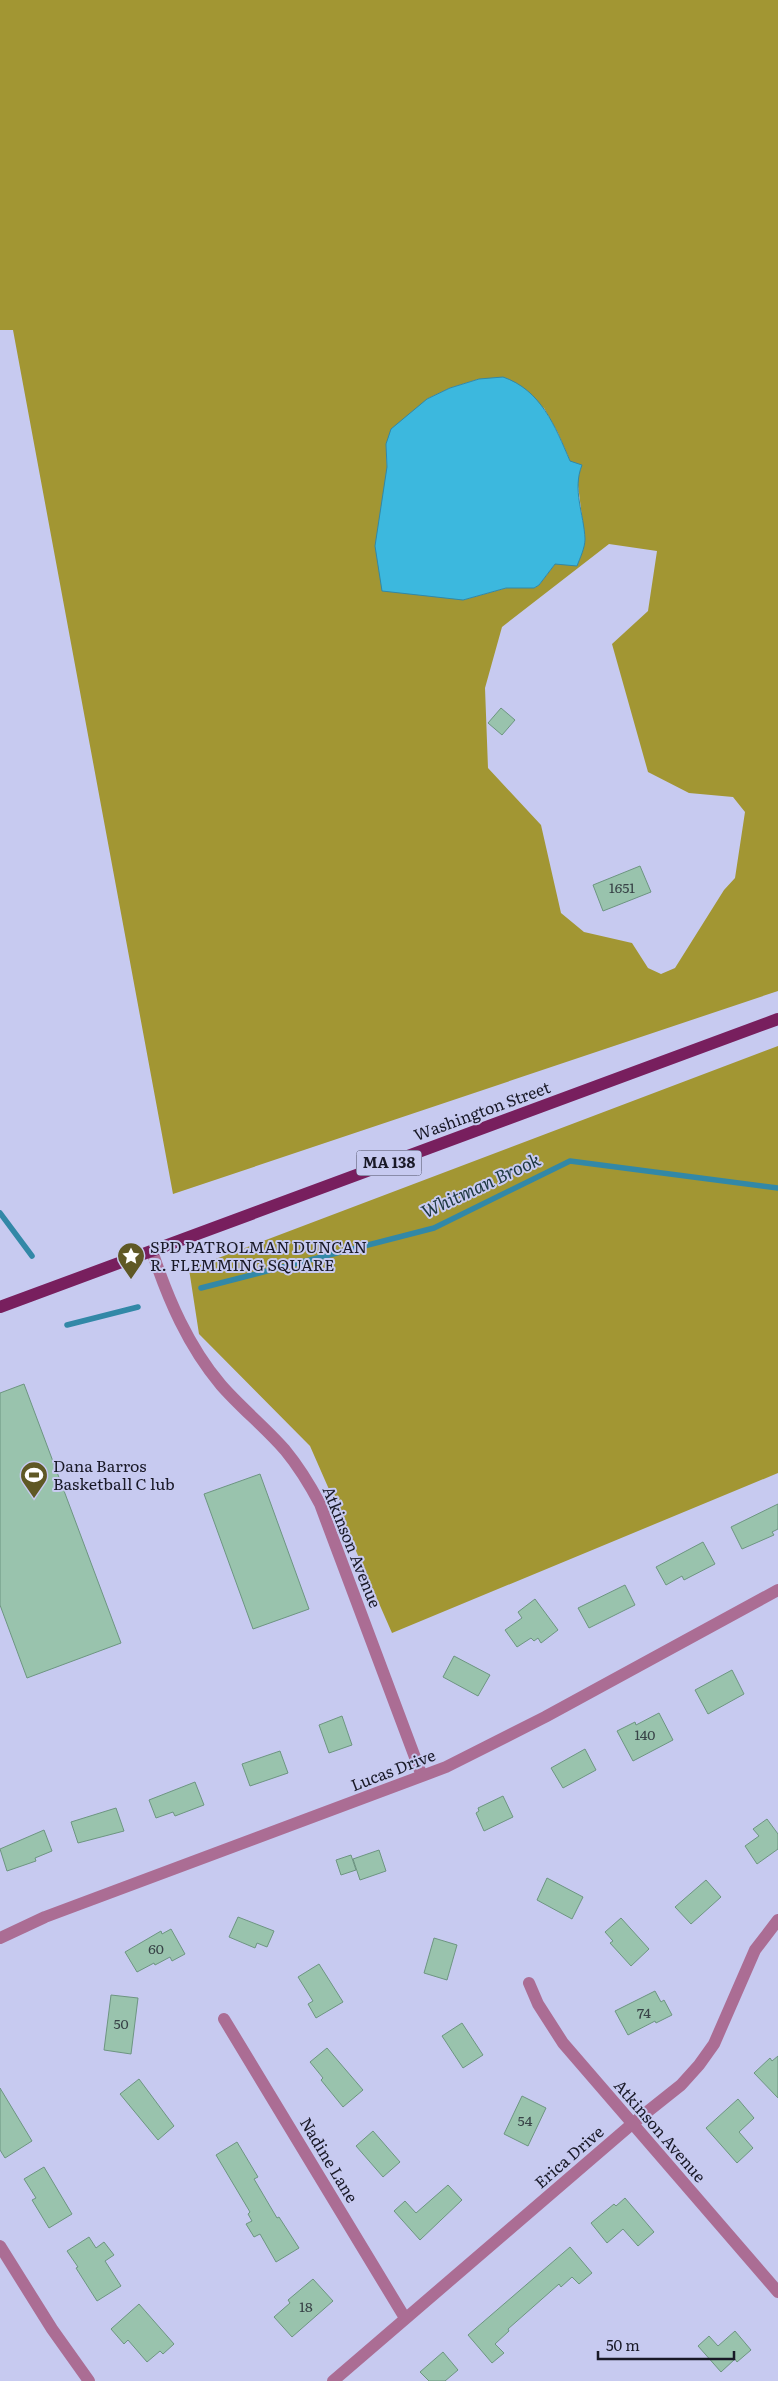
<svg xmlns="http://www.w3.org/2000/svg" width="778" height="2381" font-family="Literata,serif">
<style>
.forest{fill:#a29633;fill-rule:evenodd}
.water{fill:#3cb8de;stroke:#3288a7}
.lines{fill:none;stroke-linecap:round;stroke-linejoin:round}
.stream{stroke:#3288a7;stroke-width:5.5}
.building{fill:#99c3ad;stroke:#6d9581}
.street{stroke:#ab6d94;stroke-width:12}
.primary{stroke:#781f5e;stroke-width:12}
.labels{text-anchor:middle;stroke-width:4;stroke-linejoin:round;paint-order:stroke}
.number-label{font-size:14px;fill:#394448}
.shield{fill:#c7caf0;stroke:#4d4e63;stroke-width:1}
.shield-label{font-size:15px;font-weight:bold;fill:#191927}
.street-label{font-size:16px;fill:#191927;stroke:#c7caf0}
.poi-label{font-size:16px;fill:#191927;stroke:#c7caf0;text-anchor:start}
.water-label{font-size:18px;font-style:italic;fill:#203a43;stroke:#c7caf0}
</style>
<rect width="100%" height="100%" fill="#c7caf0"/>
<path class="forest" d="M0,0H778V991L173,1194L13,330H0ZM479,379L544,408L558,433L577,477L585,541L555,564L539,585L534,588H506L463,600L387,467L386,444L427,399L450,388ZM609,544L657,551L648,611L612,644L648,772L689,793L733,797L745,812L735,878L724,890L675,968L661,974L648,968L632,943L584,932L561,913L541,825L488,768L485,688L502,627Z
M778,1046V1473L392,1633L310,1446L199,1334L189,1269Z"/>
<path class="water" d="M503,377C541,390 555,426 570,461L582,465C572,490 584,514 585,539C585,548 580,558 577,566L555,564L539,585L534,588H506L463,600L382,591L375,546L387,467L386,444L391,429L427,399L450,388L479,379Z"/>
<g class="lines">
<path class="stream" d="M0,1213L32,1256
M201,1288L434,1228L570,1161L778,1188
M67,1325L138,1307"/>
</g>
<path class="building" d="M501,708L515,720L502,735L488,723Z
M640,866L651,892L603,911L593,885Z
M24,1384L121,1643L27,1678L0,1605V1393Z
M260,1474L309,1609L253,1629L204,1494Z
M778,1504V1529L772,1532L774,1535L742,1549L731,1527Z
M703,1542L715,1564L684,1580L682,1576L666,1585L656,1567Z
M625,1585L635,1605L589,1628L578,1608Z
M535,1599L558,1630L541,1643L538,1638L534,1641L531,1638L517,1647L505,1630L522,1618L518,1612Z
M454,1656L490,1675L478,1696L443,1677Z
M732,1670L744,1694L708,1714L695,1690Z
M659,1713L673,1740L633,1761L617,1731L635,1722L636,1725Z
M342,1716L352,1745L329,1753L319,1725Z
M585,1749L596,1770L563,1788L551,1768Z
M280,1751L288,1773L250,1786L242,1764Z
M195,1782L204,1805L175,1816L173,1812L156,1818L149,1800Z
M503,1796L513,1817L484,1831L476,1813L479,1811L478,1808Z
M116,1808L124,1831L78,1843L71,1822Z
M767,1819L778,1834V1849L757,1864L745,1846L759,1836L753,1829Z
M44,1830L52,1851L35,1858L36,1861L7,1871L0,1849Z
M379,1850L386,1871L360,1880L353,1859Z
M351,1855L356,1870L341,1875L336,1860Z
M547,1878L583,1897L572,1919L537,1900Z
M706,1880L721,1897L691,1924L675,1907Z
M238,1917L274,1931L267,1947L257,1943L255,1948L229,1937Z
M621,1918L649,1949L631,1966L610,1943L613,1941L605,1932Z
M171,1929L185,1954L172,1961L170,1957L155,1965L154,1963L137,1972L125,1952L161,1931L162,1934Z
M434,1938L457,1945L447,1980L424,1973Z
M319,1964L343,2002L316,2018L308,2004L313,2001L298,1977Z
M655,1991L661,2002L664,2000L672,2015L656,2023L655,2021L628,2035L615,2011Z
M111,1995L138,1998L131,2054L104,2050Z
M462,2023L483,2055L463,2068L442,2036Z
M327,2048L363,2090L343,2107L321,2080L323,2078L310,2062Z
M778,2056V2098L754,2073L770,2058L772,2061Z
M139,2079L174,2126L158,2140L120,2094Z
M0,2088L32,2141L5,2158L0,2150Z
M522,2096L546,2108L528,2146L504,2134Z
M738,2099L754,2118L739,2132L753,2148L737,2163L706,2128Z
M373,2131L400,2162L383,2177L356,2146Z
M237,2142L258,2177L254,2179L277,2218L279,2217L299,2248L276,2262L260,2234L254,2237L246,2224L252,2221L248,2214L250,2212L216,2155Z
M44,2167L72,2214L49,2228L32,2200L36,2198L24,2179Z
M448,2185L462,2200L420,2240L394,2211L405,2201L416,2213Z
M625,2198L654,2232L638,2246L623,2229L607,2243L591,2223L614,2204L616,2206Z
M89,2237L96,2248L104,2242L114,2255L105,2261L121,2286L97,2301L76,2268L78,2267L67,2251Z
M570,2247L592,2273L579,2284L572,2277L561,2287L559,2284L508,2329L509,2331L495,2344L504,2353L492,2363L468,2335Z
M313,2279L333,2301L292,2337L274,2317L290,2303L288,2300Z
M139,2304L174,2344L163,2354L160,2351L147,2362L128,2340L124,2344L111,2329Z
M735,2331L751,2350L737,2362L735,2359L721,2372L698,2346L709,2336L718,2346Z
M443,2352L458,2370L445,2381H429L420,2372Z"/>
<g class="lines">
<path class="street" d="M152,1251C168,1299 188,1346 221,1385C241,1408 265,1427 285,1450C299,1467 310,1485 320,1504L422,1776
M0,1938L45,1917L446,1767L545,1717L778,1590
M529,1983L538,2004L563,2043L778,2292
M224,2019L405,2318
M0,2246L52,2329L89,2381
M333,2381L632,2124L681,2085L699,2065L714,2044L755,1950L778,1920"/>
<path class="primary" d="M0,1307L778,1019"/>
</g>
<defs>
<g id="sight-pin" transform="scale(1.4375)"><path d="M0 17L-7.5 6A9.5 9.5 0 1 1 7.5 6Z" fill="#5f5825" stroke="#c7caf0"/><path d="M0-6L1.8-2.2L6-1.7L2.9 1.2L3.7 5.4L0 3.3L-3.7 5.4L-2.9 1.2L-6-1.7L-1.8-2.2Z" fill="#fff"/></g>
<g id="stadium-pin" transform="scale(1.4375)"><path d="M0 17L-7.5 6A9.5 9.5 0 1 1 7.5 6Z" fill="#5f5825" stroke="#c7caf0"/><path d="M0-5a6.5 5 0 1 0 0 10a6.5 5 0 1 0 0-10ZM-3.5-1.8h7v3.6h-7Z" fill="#fff"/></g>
</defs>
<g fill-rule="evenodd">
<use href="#sight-pin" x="131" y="1256"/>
<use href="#stadium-pin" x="34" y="1475"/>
</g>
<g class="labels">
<g class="number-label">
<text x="622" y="893">1651</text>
<text x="645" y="1740">140</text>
<text x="156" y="1954">60</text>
<text x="644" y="2018">74</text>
<text x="121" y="2029">50</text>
<text x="525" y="2126">54</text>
<text x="306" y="2312">18</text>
</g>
<rect class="shield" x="356.5" y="1150.5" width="65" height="25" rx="4"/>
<g class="shield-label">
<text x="389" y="1168">MA 138</text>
</g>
<g class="street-label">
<text transform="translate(482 1111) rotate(-20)" y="6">Washington Street</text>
<text transform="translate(352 1547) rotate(68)" y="6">Atkinson Avenue</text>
<text transform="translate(393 1770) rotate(-21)" y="6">Lucas Drive</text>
<text transform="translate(660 2131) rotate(49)" y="6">Atkinson Avenue</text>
<text transform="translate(569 2157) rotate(-41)" y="6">Erica Drive</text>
<text transform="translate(329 2160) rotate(59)" y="6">Nadine Lane</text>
</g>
<g class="poi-label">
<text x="150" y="1253">SPD PATROLMAN DUNCAN<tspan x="150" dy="18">R. FLEMMING SQUARE</tspan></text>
<text x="53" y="1472">Dana Barros<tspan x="53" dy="18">Basketball C lub</tspan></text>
</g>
<g class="water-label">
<text transform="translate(481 1186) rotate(-25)" y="6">Whitman Brook</text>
</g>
</g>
<path d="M598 2351v8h136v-8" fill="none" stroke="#191927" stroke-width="2.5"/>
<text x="606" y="2351" font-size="15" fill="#191927" stroke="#c7caf0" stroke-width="4" paint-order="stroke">50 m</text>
</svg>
